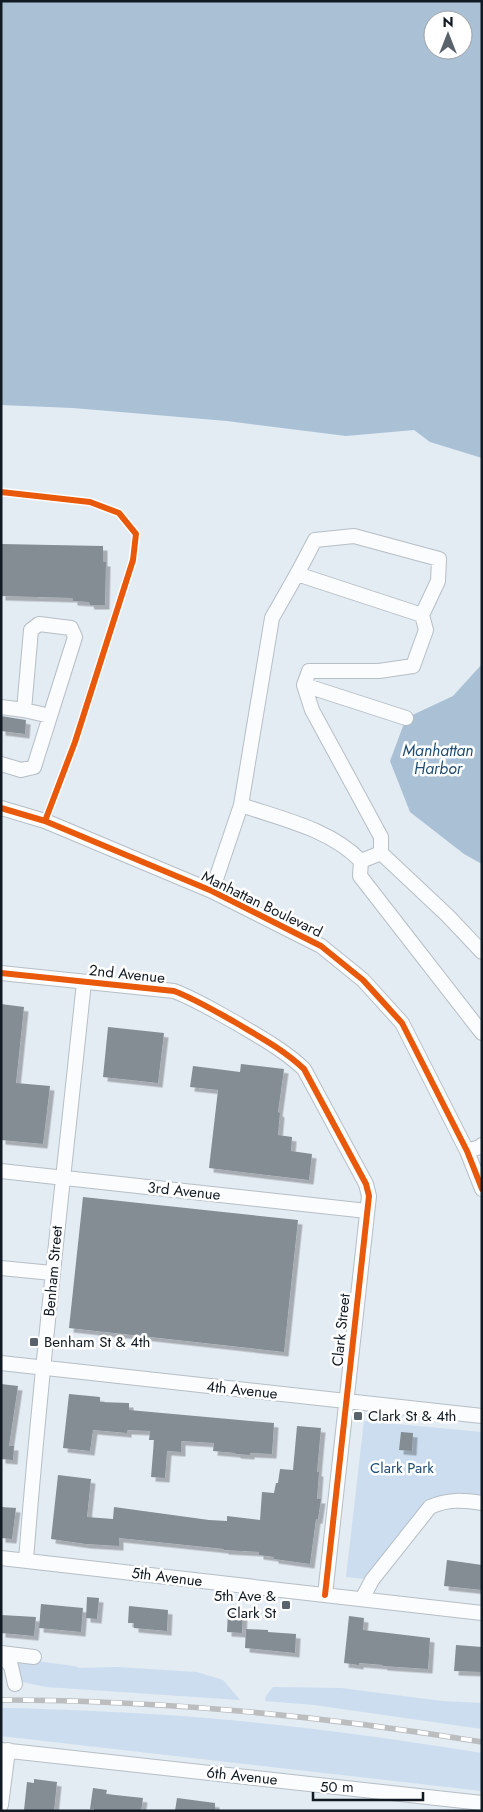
<svg xmlns="http://www.w3.org/2000/svg" width="483" height="1812" font-family="Jost,sans-serif">
<style>
.green{fill:#cbddef}
.water{fill:#a9c0d5;fill-rule:evenodd}
.building{fill:#848c94;filter:url(#shadow)}
.lines{fill:none;stroke-linecap:round;stroke-linejoin:round}
.minor-casing{stroke:#b6bec6;stroke-width:16}
.minor{stroke:#fbfcfd;stroke-width:14}
.rail-casing{stroke:#bbbdbf;stroke-width:5.5}
.rail{stroke:#fff;stroke-width:4;stroke-dasharray:11;stroke-linecap:butt}
.cycleway-casing{stroke:#fff;stroke-width:9}
.cycleway{stroke:#e8590c;stroke-width:6}
.poi-dot{fill:#5a636b;stroke:#fff;stroke-width:2}
.labels{text-anchor:middle;stroke-width:5;stroke-linejoin:round;paint-order:stroke}
.street-label{font-size:15px;fill:#111a22;stroke:#fff}
.poi-label{font-size:15px;fill:#111a22;stroke:#fff;text-anchor:start}
.park-label{font-size:15px;fill:#214d74;stroke:#fff}
.water-label{font-size:16px;font-style:italic;fill:#1f4c72;stroke:#fff}
</style>
<defs>
<filter id="shadow"><feDropShadow dx="4.5" dy="4.5" stdDeviation="0" flood-color="#0004"/></filter>
</defs>
<rect width="100%" height="100%" fill="#e3ebf3"/>
<path class="green" d="M364,1421L482,1432V1495L456,1494L432,1498L366,1579L346,1577Z
M12,1658L74,1666L80,1668L117,1667L197,1672L223,1680L240,1700L46,1687L18,1681Z
M273,1687L341,1688L442,1701L482,1703V1729L314,1705L265,1701L266,1696Z
M1,1708C32,1708 62,1710 92,1711C223,1716 353,1732 482,1753V1791L1,1736Z"/>
<path class="water" d="M1,1H482V458L430,442L414,430L346,436L227,421L73,408L1,405ZM433,20H463V50H433Z
M482,664V864L464,854L410,812L390,761L406,718L453,696Z"/>
<path class="building" d="M1,544L103,546V562H106L105,605H90L89,602L73,601V598L1,596Z
M1,716L26,720L25,734L1,731Z
M1,1004L24,1007L16,1083L50,1086L43,1144L1,1140Z
M108,1027L164,1033L158,1083L103,1077Z
M241,1064L284,1069L278,1112L280,1113L278,1135L292,1137L291,1151L312,1154L309,1180L209,1168L218,1090L190,1087L193,1066L240,1072Z
M83,1197L298,1220L284,1352L69,1328Z
M1,1384L18,1386L9,1446H14L13,1460L1,1459Z
M69,1394L100,1397V1402L129,1403V1410L274,1423L272,1454L250,1453V1455L236,1454V1453L213,1451L214,1443L181,1441V1452L167,1451L165,1478L151,1477L154,1440H149L150,1431L127,1430V1433L93,1430L90,1451L63,1448Z
M297,1426L321,1428L317,1472H319L317,1499H321L318,1519H316L310,1564L274,1559V1557L259,1555V1552L224,1550V1549L119,1538V1546L86,1544L51,1539L58,1475L91,1479L87,1517L113,1519L114,1507L209,1520L227,1521V1516L260,1520L262,1492L274,1493L276,1483H278L280,1469L293,1470Z
M401,1432L413,1433L412,1451L399,1450Z
M1,1507L16,1508L12,1539L1,1538Z
M447,1560L482,1565V1590L444,1586Z
M87,1597L99,1598L97,1619L86,1618Z
M41,1604L83,1608L81,1632L39,1628Z
M129,1606L168,1610L167,1631L134,1628V1623H128Z
M228,1612L243,1613L242,1633L227,1632Z
M1,1615L36,1617L34,1636L1,1633Z
M349,1616L364,1618L363,1630L430,1638L428,1669L383,1666V1665L359,1663V1665L344,1663Z
M246,1629L268,1630V1632L296,1634L295,1653L245,1648Z
M456,1645L482,1647V1672L454,1671Z
M34,1779L57,1782L54,1811L24,1810L27,1782L34,1783Z
M93,1788L107,1790L106,1794L143,1798L141,1811H94V1809H90Z
M177,1798L215,1803V1811H175Z"/>
<g class="lines">
<g class="minor-casing">
<path id="minor" d="M297,574L315,540L354,536L439,559L438,581L422,615
M304,685L406,718
M1,707L24,710L50,716
M1,764L21,770L34,767L75,637L71,628L39,624L31,630L24,710
M241,805C282,819 330,829 361,861
M1,808L45,821L212,891L321,946L363,980L402,1023L467,1151L482,1189
M381,853L448,916L482,952
M212,891L241,805L272,618L297,574L422,615L426,630L413,666L379,671H309L304,685L312,710L381,837V853L361,861L360,876L482,1033
M1,973L174,991C195,999 213,1010 233,1021C258,1036 283,1049 304,1069L366,1184L369,1196L325,1595
M467,1151L480,1147L482,1145
M1,1171L367,1211
M1,1268L52,1273
M1,1363L482,1416
M1,1558L482,1613
M26,1560C41,1367 64,1175 84,982
M362,1599L372,1580L430,1507C448,1499 463,1500 482,1503
M1,1653L34,1657
M1,1655L11,1666L15,1684
M1,1750L482,1803
M1,1805L8,1750"/>
</g>
<use href="#minor" class="minor"/>
<g class="rail-casing">
<path id="rail" d="M1,1700C162,1700 323,1716 482,1742"/>
</g>
<use href="#rail" class="rail"/>
<g class="cycleway-casing">
<path id="cycleway" d="M1,492L90,502L119,513L136,534L133,560L75,742L45,821
M1,808L45,821L212,891L321,946L363,980L402,1023L467,1151L482,1189
M1,973L174,991C195,999 213,1010 233,1021C258,1036 283,1049 304,1069L366,1184L369,1196L325,1595"/>
</g>
<use href="#cycleway" class="cycleway"/>
</g>
<g class="poi-dot">
<rect x="29" y="1337" width="10" height="10" rx="2.5"/>
<rect x="353" y="1411" width="10" height="10" rx="2.5"/>
<rect x="281" y="1600" width="10" height="10" rx="2.5"/>
</g>
<g class="labels">
<g class="street-label">
<text transform="translate(262 904) rotate(26)" y="5">Manhattan Boulevard</text>
<text transform="translate(127 974) rotate(6)" y="5">2nd Avenue</text>
<text transform="translate(184 1191) rotate(6)" y="5">3rd Avenue</text>
<text transform="translate(53 1271) rotate(-85)" y="5">Benham Street</text>
<text transform="translate(341 1330) rotate(-84)" y="5">Clark Street</text>
<text transform="translate(242 1390) rotate(6)" y="5">4th Avenue</text>
<text transform="translate(167 1577) rotate(7)" y="5">5th Avenue</text>
<text transform="translate(242 1776) rotate(6)" y="5">6th Avenue</text>
</g>
<g class="poi-label">
<text x="44" y="1347">Benham St &amp; 4th</text>
<text x="368" y="1421">Clark St &amp; 4th</text>
<text x="276" y="1601" text-anchor="end">5th Ave &amp;<tspan x="276" dy="17">Clark St</tspan></text>
</g>
<g class="park-label">
<text x="402" y="1473">Clark Park</text>
</g>
<g class="water-label">
<text x="438" y="756">Manhattan<tspan x="438" dy="18">Harbor</tspan></text>
</g>
</g>
<rect width="483" height="1812" fill="none" stroke="#111a22" stroke-width="5"/>
<g transform="translate(448 35)"><circle r="24" fill="#ffffff" stroke="#a0a3a7"/>
<path d="M0-4L9 19L0 12L-9 19Z" fill="#5a636b"/>
<text y="-8" font-size="14" font-weight="bold" text-anchor="middle" fill="#111a22">N</text>
</g>
<path d="M313 1792v8h110v-8" fill="none" stroke="#111a22" stroke-width="2.5"/>
<text x="320" y="1792" font-size="15" fill="#111a22" stroke="#ffffff" stroke-width="4" paint-order="stroke">50 m</text>
</svg>
